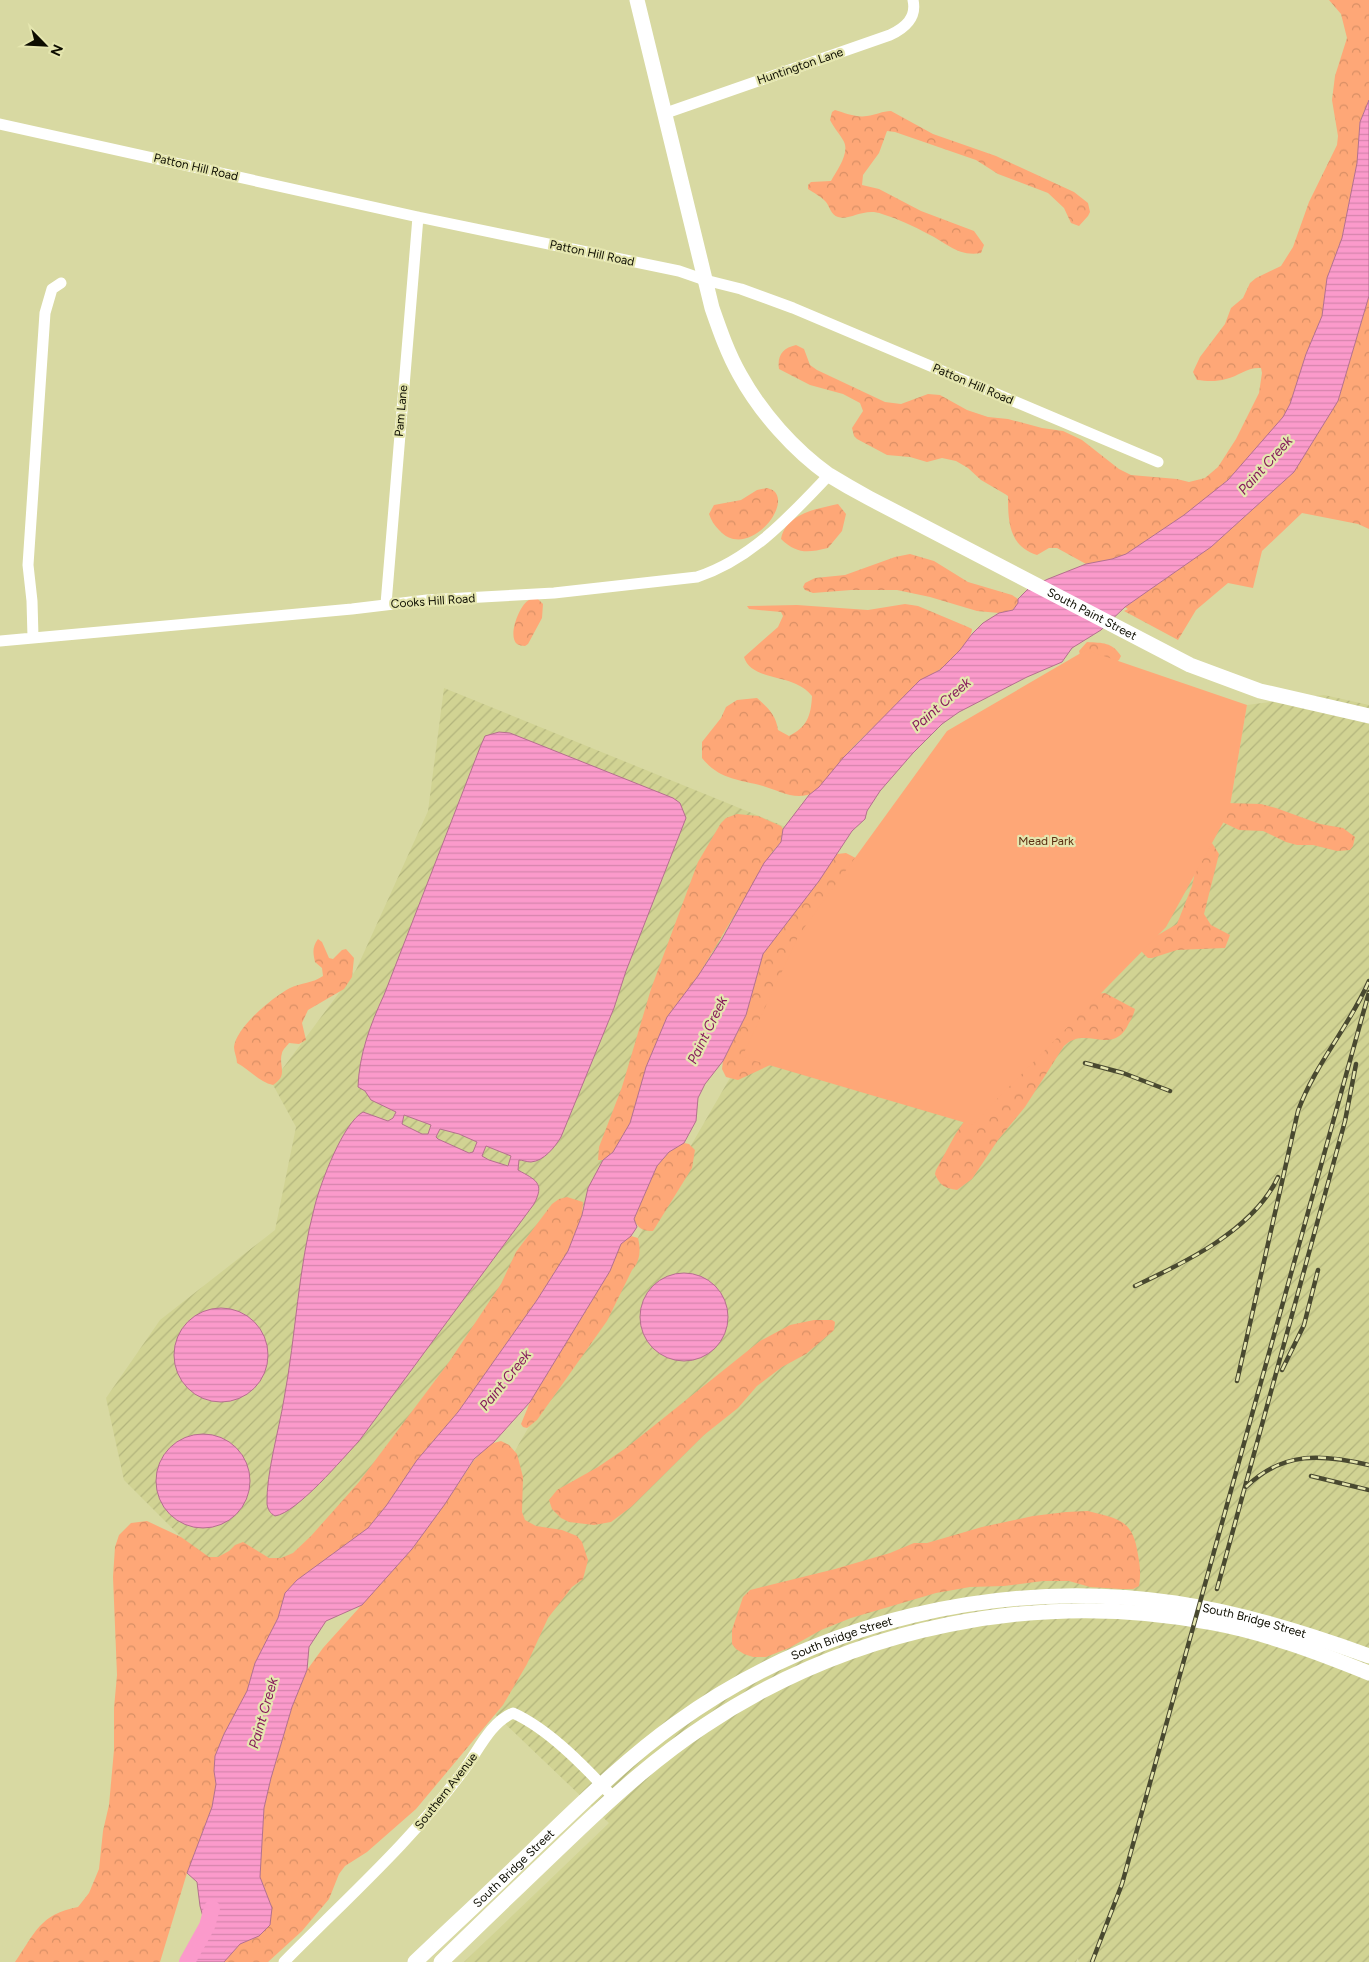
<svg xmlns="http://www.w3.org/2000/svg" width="1369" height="1962" font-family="Figtree,sans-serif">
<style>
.industrial{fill:url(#industrial-furrows)}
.forest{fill:url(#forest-crowns)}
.park{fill:#fea777}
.water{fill:url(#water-rules);stroke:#b4708e;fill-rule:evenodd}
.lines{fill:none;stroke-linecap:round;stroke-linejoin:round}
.river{stroke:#fb9acb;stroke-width:16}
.minor{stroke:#fff;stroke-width:11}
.major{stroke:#fff;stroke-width:15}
.rail-casing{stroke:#494930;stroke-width:4.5}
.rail{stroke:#e5e6af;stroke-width:2.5;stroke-dasharray:8;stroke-linecap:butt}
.labels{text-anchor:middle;stroke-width:4.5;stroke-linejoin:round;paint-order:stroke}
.street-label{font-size:12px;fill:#0d0d00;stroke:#e5e6af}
.park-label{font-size:12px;fill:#5b2e12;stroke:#e5e6af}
.water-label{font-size:14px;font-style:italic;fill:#861b5b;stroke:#e5e6af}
</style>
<defs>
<pattern id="industrial-furrows" width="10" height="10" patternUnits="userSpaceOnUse" patternTransform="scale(1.25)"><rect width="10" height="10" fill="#d1d393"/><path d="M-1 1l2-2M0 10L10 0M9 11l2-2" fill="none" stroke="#b2b47d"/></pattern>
<pattern id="forest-crowns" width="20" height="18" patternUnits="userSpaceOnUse" patternTransform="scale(1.25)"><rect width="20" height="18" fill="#fea777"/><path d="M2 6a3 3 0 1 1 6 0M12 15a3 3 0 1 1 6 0" fill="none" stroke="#d88f65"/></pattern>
<pattern id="water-rules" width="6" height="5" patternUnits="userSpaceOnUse" patternTransform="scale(1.25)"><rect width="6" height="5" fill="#fb9acb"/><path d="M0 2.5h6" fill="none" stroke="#d684ad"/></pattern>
</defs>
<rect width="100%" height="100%" fill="#d8d9a2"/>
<path class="industrial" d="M444,688L786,827L629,1136L482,1361L275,1587L199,1555L124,1480L106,1398L160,1320L275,1230L296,1127L272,1083L356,970L428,811Z
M1324,695L1369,705V1962H1079L1078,1958L1076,1962H464L609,1823L410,1633L742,1057L1229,812L1247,705Z"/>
<path class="forest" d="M1329,0H1369V100L1360,122L1357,163L1342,238L1327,278L1322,316L1306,354L1290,404L1283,418L1244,464L1216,491L1184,515L1126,554L1112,559L1086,564L1057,548H1049L1037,555C1009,546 1008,522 1008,496L1005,494L981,480L968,468L956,461L942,458L927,462L910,457L887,455L857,439L854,436L852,428L863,411L860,403L843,394L810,385L779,369C777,355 783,348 796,345L804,349L810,365L817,370L885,402L901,404L928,394L940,395L967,410L988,417L1008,419L1042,428L1063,431L1082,440L1119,469L1131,475L1177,479L1189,482L1205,478L1218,467L1236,439L1259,393L1262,373L1261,368C1247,367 1239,376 1226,379C1216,382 1206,381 1197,380L1193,372L1200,357L1225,324L1231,308L1243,298L1250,283L1256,278L1281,266L1293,247L1309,202L1337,145L1338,136L1332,100L1335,76L1347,38L1341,14Z
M835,110C845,113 857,118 867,116C876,115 882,111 891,111L933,134L996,156L1074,192L1088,203L1090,212L1088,216L1079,226L1071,223L1064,208L1048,193L998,174L976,160L895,132L887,131L879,153L863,175L862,185L879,189L921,211L974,231L984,245L981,253C958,257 947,243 928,234C914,226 898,219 882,214C864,207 850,221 838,217C831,215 830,207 826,202C822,197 814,193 808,189V185L811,182L831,181C837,170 851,152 843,140C839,133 834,128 830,120L832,112Z
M1369,296V529L1358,524L1302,513L1262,551L1253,588L1228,583L1196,610L1178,640L1124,611L1128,609L1125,607L1211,547L1294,472L1338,401Z
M767,488C770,489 773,490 774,491C792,507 746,561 719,530C714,525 711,520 709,514L714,505L741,500L757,490Z
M838,504L846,514L842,531L828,548C807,553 797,554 781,539C786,513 817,509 838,504Z
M910,554L934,561L968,582L1012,595L1018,599V603L1013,610L999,613L977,611L930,597L897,590H851L813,593L805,590L803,587L805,583L815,578L845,575L895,557Z
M537,598L543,604L542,618L528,644L525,646C522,646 519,645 517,644C507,636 520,604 529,600C532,598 535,598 537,598Z
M905,604L918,606L968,627L972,629C972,641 946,666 936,672C915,683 901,700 884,717C871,730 856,743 844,757C835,767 820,793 807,795C792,799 777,790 763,786C738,779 720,780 702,758V742L721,718L726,707L737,700L757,698C768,708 776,715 778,730L789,736C807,727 811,716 812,696C808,691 803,687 796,684C780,676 750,677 744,657L778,627L783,616L781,612L749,609L747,606L797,605L868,610Z
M1087,642C1103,643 1112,642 1121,656L1119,660L1113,664L1080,655L1079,651Z
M1226,803L1261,804L1276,808L1320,824L1343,828L1355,837L1353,846L1350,850L1337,851L1313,845H1297L1286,842L1263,831L1239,830L1218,820Z
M737,814L758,816L781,826L783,829L781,842L772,852L698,976L667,1017L646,1067L630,1123L613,1152L603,1160H598L599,1147L622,1087L651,989L698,862L721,823L726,818Z
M1212,843L1219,854L1204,914L1211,925L1230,935L1225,948L1177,950L1152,958H1148L1142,952V948L1151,939L1177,924L1192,886L1198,858Z
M846,853L875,868L781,1060L738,1080L726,1077L722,1069L723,1061L746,1015L763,954L819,881L831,860L837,854Z
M318,939L322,942L329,958L333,959L342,950L346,949L354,958L352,977L344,989L308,1010L302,1023L306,1040L299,1044L289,1043C287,1046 283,1049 282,1053C278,1066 289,1075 273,1085C259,1082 250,1070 237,1063C237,1058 234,1052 234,1047C236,1027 273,997 290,988C301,983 313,983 323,976L322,968L315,962C313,953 312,947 318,939Z
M1105,993L1135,1009C1134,1014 1132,1018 1129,1023C1113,1058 1086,1024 1064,1046L1025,1107L998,1140L972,1179L957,1190C945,1188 940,1186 935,1174L936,1170L955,1135L987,1087L1093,994Z
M684,1143L689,1144L695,1150L692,1168L653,1231C643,1231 638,1229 634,1219L657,1166L669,1152Z
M567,1197L583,1202L582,1215L568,1251L537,1300L458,1412L417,1460L386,1506L368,1528L297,1580L285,1593L278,1618L255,1663L247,1691L224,1734L215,1756L214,1771L216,1784L212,1807L187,1873L160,1962H15C35,1933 40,1914 78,1907L89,1893L99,1869L103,1831L109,1805L114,1750V1708L117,1675L113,1577L115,1547L119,1535L131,1523L147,1521L181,1537L209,1557H218L229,1551L235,1545L243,1542L269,1558H281L293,1553L311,1536L359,1482L449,1362L501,1284L516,1252L552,1204L559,1199Z
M631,1236L638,1238C641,1250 640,1262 632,1270L607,1321L537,1420L527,1428L523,1427L521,1424L530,1402L610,1271L621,1244Z
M814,1320H832L835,1322L834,1330L806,1354L782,1367L757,1386L738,1408L704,1435L631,1507L611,1522L594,1525L569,1522L561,1518L552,1509L549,1500L557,1490L598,1467L626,1448L760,1341L790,1325Z
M501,1441L509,1445L517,1454L523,1477L522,1512L525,1520L536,1526L562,1530L577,1536L582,1542L588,1560L583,1579L572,1587L548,1618L527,1664L503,1705L416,1809L367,1852L345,1866L339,1874L329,1899L302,1931L268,1962H224L240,1944L259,1936L272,1908L260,1877L264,1808L271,1778L292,1707L307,1670L323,1648L412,1549L445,1504L474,1460L490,1444Z
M1088,1511C1120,1519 1133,1520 1138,1555C1140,1565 1141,1575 1139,1586L1133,1589H1121L1090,1587L1069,1581H1043L1004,1586L970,1587L936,1593L851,1618L821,1630L789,1648L766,1657H753L744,1654L736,1649L732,1644V1630L743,1597L750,1590L835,1569L890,1553L914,1543H927L982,1527L1033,1516L1066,1512Z"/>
<path class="park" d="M1086,650L1247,705L1229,812L1166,927L997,1099L973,1125L742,1057L799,935L947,731Z"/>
<path class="water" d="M1369,100V296L1338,401L1294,472L1211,547L1125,607L1101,630L1072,648L1062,662L1027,677L959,712L942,724L913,753L880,791L867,811L865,819L852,831L819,881L763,954L746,1015L723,1061L705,1084L698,1098L696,1121L684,1143L669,1152L657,1166L637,1212L634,1219L637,1227L631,1236L621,1244L610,1271L530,1402L494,1442L474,1459L445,1504L412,1549L362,1605L326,1621L309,1647L307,1670L292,1707L271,1778L264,1808L260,1877L272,1908L270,1925L259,1936L240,1944L224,1962H187L193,1958L207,1931L200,1906L197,1882L187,1873L212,1807L216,1784L214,1771L215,1756L224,1734L247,1691L255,1663L278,1618L285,1593L297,1580L368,1528L386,1506L417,1460L458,1412L537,1300L568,1251L582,1215L588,1188L603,1160L613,1152L630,1123L646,1067L667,1017L698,976L722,939L764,863L781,842L783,829L809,795L819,787L843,758L920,680L940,670L960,650L972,634L983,623L999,613L1013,610L1018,603V599L1029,588L1048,579L1086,564L1112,559L1126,554L1184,515L1228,480L1283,417L1290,404L1306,354L1322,316L1327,278L1342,238L1357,163L1360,122Z
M499,732L510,733L673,798L680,803L686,818L626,971L614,1008L561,1137C555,1147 544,1161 531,1162C527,1162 522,1160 519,1160L518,1170C536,1180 545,1183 534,1204L359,1441C343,1458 297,1513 275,1516C270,1513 268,1510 267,1504C266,1474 279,1430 284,1399C296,1335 298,1268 315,1205C321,1182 343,1123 363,1112L388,1121L393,1118L396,1112L371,1100L365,1091L358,1087C359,1055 370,1025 384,995L481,745L485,736ZM404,1115L431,1125L428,1134H422L402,1124ZM440,1129L459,1134L477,1142L473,1152L469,1153L438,1139L436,1137ZM486,1146L511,1156L508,1166L489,1160L482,1156Z
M640 1317a44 44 0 1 1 88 0a44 44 0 1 1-88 0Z
M174 1355a47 47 0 1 1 94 0a47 47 0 1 1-94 0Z
M156 1481a47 47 0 1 1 94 0a47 47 0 1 1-94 0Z"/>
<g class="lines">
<path class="river" d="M187,1962L207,1926L212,1908"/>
<path class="minor" d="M666,113L890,35C905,28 917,18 913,0
M0,124L418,217L679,271L705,280L741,289L793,308L1158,462
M386,604L418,217
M33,637L32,601L28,565L45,313L52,289L61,283
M0,641L352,609L427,600L554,593L697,577C752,559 790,516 829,475
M284,1962C346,1899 414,1839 466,1767C479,1749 491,1722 513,1713C549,1729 586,1768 613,1797"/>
<g class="major">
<path id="s1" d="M637,0L712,308C720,331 728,354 740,375C761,413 794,450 829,475C842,483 856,491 869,498L1190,665L1260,691L1369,716"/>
<path id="s2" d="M415,1962C456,1923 497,1885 537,1846C582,1803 625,1760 675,1724C818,1620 1002,1578 1175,1603C1242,1613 1306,1633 1369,1656"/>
<path d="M441,1962C485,1919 530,1876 574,1834C615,1795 657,1757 704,1726C851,1627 1039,1589 1213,1623C1267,1633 1319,1653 1369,1673"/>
</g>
<g class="rail-casing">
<path id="rail" d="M1085,1063L1123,1073L1170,1091
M1135,1286C1184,1263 1254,1230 1278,1177
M1282,1370L1304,1325L1318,1270
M1237,1381L1298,1111C1315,1064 1349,1027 1369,981
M1311,1476L1369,1490
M1246,1487C1283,1451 1322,1454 1369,1465
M1217,1589L1345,1121L1356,1064
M1092,1962L1122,1884L1369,992"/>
</g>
<use href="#rail" class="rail"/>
</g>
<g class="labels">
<g class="street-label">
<text transform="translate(800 66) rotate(-19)" y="4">Huntington Lane</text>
<text transform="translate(196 167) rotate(13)" y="4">Patton Hill Road</text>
<text transform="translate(592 253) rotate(12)" y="4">Patton Hill Road</text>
<text transform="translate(973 384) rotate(23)" y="4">Patton Hill Road</text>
<text transform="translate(401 411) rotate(-85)" y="4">Pam Lane</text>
<text transform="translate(433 601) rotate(-4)" y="4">Cooks Hill Road</text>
<text dy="4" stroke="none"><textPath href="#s1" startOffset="822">South Paint Street</textPath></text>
<text dy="4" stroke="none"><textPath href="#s2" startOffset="961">South Bridge Street</textPath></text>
<text dy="4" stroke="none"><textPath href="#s2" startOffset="541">South Bridge Street</textPath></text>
<text transform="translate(446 1791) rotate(-52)" y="4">Southern Avenue</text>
<text dy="4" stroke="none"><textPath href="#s2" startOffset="136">South Bridge Street</textPath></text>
</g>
<g class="park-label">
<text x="1046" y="845">Mead Park</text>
</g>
<g class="water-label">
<text transform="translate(1265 465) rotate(-48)" y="5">Paint Creek</text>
<text transform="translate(941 704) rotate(-41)" y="5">Paint Creek</text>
<text transform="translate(707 1030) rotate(-64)" y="5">Paint Creek</text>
<text transform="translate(505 1380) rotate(-51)" y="5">Paint Creek</text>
<text transform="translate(263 1713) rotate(-74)" y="5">Paint Creek</text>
</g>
</g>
<g transform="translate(45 45) rotate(114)" stroke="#e5e6af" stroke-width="4" paint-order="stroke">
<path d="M0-4L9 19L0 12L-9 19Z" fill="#0d0d00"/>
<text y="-8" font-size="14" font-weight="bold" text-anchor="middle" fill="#0d0d00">N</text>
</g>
</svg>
